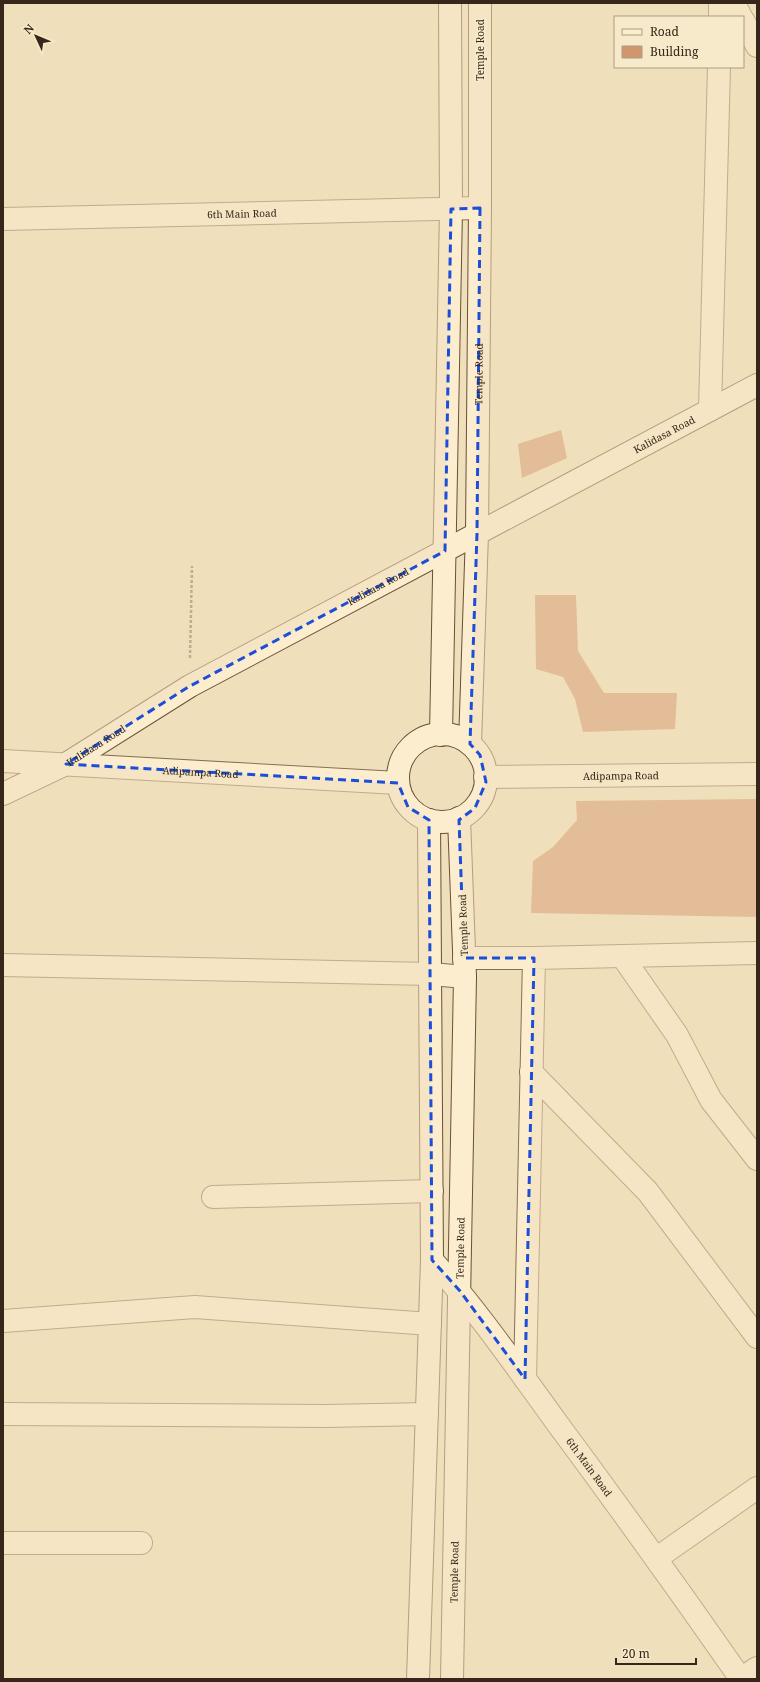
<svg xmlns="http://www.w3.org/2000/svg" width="760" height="1682" font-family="'Noto Serif',serif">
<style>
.building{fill:#d0966e}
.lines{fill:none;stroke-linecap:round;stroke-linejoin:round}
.street-casing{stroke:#876f54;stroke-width:24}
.secondary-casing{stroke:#695038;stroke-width:24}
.path{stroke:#876f54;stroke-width:2.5;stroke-dasharray:3 2;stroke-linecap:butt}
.street{stroke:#fbedce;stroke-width:22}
.secondary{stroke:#fbedce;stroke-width:22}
.marked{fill:none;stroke:#1d4ed8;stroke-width:3;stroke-dasharray:8 5;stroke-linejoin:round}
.labels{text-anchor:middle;stroke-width:3;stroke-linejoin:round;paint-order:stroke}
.street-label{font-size:10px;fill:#36271a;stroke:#f7eaca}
</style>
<rect width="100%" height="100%" fill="#f0dfbb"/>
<path class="building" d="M561,430L567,458L522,478L518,444Z
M535,595H576L578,651L604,693H677L675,729L583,732L575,699L563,677L536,669Z
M757,799V917L531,913L533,861L553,847L577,820L576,801Z"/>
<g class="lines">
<g class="street-casing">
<g id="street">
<path d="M720,3V17"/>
<path d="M734,3L741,17"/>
<path d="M743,20L757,46"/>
<path id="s1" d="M3,219L480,208"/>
<path d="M710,410L719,67"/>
<path id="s2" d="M3,761L398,783"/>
<path id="s3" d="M485,777L757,774"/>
<path d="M622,956L677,1035L711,1100L757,1159"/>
<path d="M464,958H534"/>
<path d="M3,965L431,974L465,977"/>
<path d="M531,1072L648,1192L757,1337"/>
<path d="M213,1197L432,1191"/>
<path id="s4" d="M432,1260C478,1311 517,1368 557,1423C620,1508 681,1593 741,1679"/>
<path d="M3,1321L195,1307L430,1324"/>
<path d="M525,1379L534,958L757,953"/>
<path d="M3,1414L325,1416L427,1414"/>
<path d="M3,1543H141"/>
<path d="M657,1558L757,1488"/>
<path d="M741,1679L757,1668"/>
</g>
</g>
<g class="secondary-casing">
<g id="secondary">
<circle cx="442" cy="778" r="44"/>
<path d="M441,735L451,209L450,3"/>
<path id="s5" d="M470,744L477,533L480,208V3"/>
<path id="s6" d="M3,794L66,764L190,686L757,385"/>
<path d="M418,1679L432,1260L429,820"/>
<path id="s7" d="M452,1679L465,977L459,818"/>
</g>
</g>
<path class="path" d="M190,658L192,566"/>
<use href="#street" class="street"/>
<use href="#secondary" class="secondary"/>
</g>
<path d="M0 0H760V1682H0ZM480,208L477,533L470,744L480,755L486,782L475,808L459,820L464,958H534L525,1379L460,1291L432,1260L429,820L408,807L398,783L66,764L190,686L445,551L451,209Z" fill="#f0dfbb" fill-opacity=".55" fill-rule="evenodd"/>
<path class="marked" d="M480,208L477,533L470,744L480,755L486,782L475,808L459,820L464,958H534L525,1379L460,1291L432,1260L429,820L408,807L398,783L66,764L190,686L445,551L451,209Z"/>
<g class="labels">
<g class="street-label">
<text transform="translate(480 50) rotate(-90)" y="4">Temple Road</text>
<text dy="4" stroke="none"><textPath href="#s1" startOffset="239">6th Main Road</textPath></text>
<text dy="4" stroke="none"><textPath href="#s5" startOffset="370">Temple Road</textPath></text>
<text dy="4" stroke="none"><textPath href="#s6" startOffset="753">Kalidasa Road</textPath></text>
<text dy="4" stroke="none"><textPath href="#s6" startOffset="429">Kalidasa Road</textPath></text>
<text dy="4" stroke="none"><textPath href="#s6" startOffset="105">Kalidasa Road</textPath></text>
<text dy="4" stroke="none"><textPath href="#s2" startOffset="198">Adipampa Road</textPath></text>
<text dy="4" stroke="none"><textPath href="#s3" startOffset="136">Adipampa Road</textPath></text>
<text transform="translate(463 925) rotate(-92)" y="4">Temple Road</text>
<text dy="4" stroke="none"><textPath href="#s7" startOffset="431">Temple Road</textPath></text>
<text dy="4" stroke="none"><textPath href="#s4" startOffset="260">6th Main Road</textPath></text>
<text dy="4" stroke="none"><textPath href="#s7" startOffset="107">Temple Road</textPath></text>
</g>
</g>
<rect width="760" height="1682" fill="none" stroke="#36271a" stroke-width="8"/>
<rect x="614" y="16" width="130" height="52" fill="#f7eaca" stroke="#aa9c84"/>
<rect x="622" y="29" width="20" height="6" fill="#fbedce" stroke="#aa9c84"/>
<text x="650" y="36" font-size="12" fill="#36271a">Road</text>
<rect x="622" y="46" width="20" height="12" fill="#d0966e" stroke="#aa9c84"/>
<text x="650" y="56" font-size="12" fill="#36271a">Building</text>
<g transform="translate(36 36) rotate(314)" stroke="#f7eaca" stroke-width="3" paint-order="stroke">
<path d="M0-3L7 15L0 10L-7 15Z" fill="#36271a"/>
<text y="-6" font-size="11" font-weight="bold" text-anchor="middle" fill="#36271a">N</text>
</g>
<path d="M616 1658v6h80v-6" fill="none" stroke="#36271a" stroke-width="2"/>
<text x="622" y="1658" font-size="12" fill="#36271a" stroke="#f7eaca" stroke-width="3" paint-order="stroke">20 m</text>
</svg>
